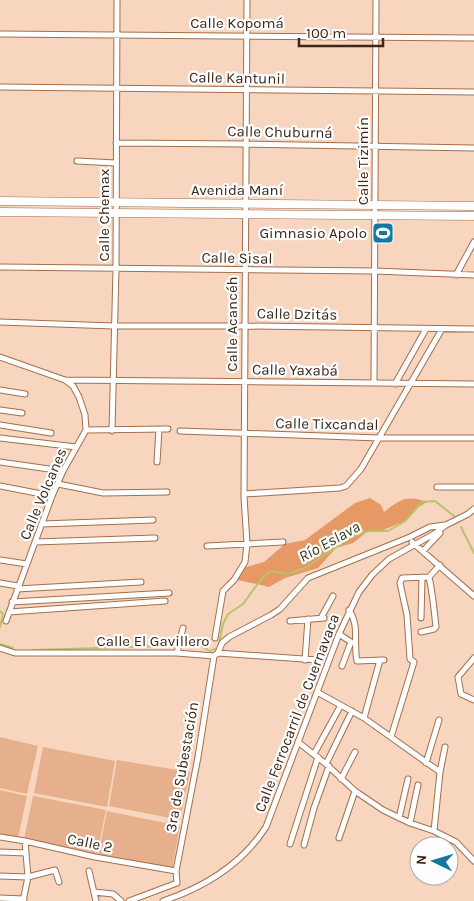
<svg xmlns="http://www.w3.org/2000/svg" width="474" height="901" font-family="Karla,sans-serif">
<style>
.green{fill:#e6b08c}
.forest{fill:#e69964}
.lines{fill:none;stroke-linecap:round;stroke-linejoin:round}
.stream{stroke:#b8c369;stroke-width:2}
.street-casing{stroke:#a36f4c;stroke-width:7}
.secondary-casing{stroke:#a36f4c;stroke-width:9}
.street{stroke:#fff;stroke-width:5}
.secondary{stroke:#fff;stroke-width:8}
.labels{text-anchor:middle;stroke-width:4.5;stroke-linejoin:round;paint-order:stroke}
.street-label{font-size:15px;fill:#3c2718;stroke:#fefefe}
.poi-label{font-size:15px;fill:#3c2718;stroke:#fefefe;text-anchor:end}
.water-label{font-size:16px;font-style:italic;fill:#363b14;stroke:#fefefe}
</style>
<rect width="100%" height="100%" fill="#f8d5be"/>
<path class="green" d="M0,737L38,746L27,794L0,788Z
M43,747L115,761L107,807L34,793Z
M117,760L190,772L180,820L109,806Z
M0,790L27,796L18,838L0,835Z
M33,796L106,810L97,854L24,839Z
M107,811L180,826L172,870L98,857Z"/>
<path class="forest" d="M370,498L381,505L384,512C401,499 406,495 427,502L417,508L405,521L381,531H368L353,543L336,548L318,568L285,578L269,587L238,580L243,568L264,562L285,544L305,540L355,503Z"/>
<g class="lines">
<path class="stream" d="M461,527L474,553
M0,611L3,614L0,627
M0,644L13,648
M186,645L201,646L210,651L218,648L223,624L228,614L243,604L259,582L270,571L288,574L303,569L352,537L368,531H388L405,521L422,502L435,501L454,516
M33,650L165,646L177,644"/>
<g class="street-casing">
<path id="street" d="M0,34L474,38
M0,87L474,92
M116,143L246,144L474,148
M77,161L116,163
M0,267L375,271L474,275
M456,275L474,242
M0,322L114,326H245L474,329
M0,357L65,380L474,384
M374,383L376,0
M395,384L426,329
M0,390L25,394
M0,410L22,413
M0,425L51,433
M86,430L168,429
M112,431L116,269L117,0
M180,431L379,438H474
M0,438L76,447
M0,462L63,471
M157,462L159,429
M58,484L103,493L167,492
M0,486L52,496
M437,487H474
M244,494L340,488L346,486L361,469L442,329
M42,524L153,520
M35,542L155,538
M412,542L474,596
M207,546L283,542
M423,551L440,533
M0,560L27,564
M0,583L18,586
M17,589L141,582
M12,602L169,593
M349,610C360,626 353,643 357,661L384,660
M9,612L165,601
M321,618L333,596
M421,618L422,577
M6,621L52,496L63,471L86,430L85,415L79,397L73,386L65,380
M290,621L324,618
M421,632L434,629L436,627C434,610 433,594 429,577
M339,634L351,642L342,666
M215,638L223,591L234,580L245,562L247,543L244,497L247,0
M0,648L15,653H177L214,656L218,653L222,643L229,637L271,615L280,609L308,578L410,537L430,527L445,525
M177,653L183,628
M218,653L318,660
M474,658L458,677L461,694L474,700
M305,660L308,619
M317,692L364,718L440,772
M364,718L380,660
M391,737L414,662L410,659L407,615L400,583L402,578L429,577L440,565
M298,742L326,764L355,791L383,810L410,823L434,831L456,842L474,861
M314,754L341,705
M426,763L439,720
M326,764L352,711
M341,779L355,752
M399,818L408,779
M410,823L418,785
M434,831L440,772L445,747
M0,837L25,841L95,857L176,871
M339,838L355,791
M290,844L318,757
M304,845L314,808L329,766
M0,852L26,853
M89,871L96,901
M0,876L28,877L55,870L59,882
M94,892L113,894L121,901
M0,898L24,899
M23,901L28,877L25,841
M129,901L177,883L176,871L198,757L214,656
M163,901C205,887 242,864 266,827L339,634L359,592L372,575L389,559L434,534L446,525L468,514L474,509"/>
</g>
<g class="secondary-casing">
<path id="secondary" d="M0,201L474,206
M0,212L474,216"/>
</g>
<use href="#street" class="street"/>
<use href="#secondary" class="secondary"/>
</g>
<defs>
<g id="stadium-square" transform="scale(1.125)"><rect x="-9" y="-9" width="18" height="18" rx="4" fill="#1477a3" stroke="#fefefe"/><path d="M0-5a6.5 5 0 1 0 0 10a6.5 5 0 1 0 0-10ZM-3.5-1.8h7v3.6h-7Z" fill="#fff"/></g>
</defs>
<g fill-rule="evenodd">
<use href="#stadium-square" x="383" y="233"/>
</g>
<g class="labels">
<g class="street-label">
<text x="237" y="28">Calle Kopomá</text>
<text transform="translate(237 78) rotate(1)" y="5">Calle Kantunil</text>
<text transform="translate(280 132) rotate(1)" y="5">Calle Chuburná</text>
<text transform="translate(363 161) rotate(-90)" y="5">Calle Tizimín</text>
<text x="237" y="195">Avenida Maní</text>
<text transform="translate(104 215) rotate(-90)" y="5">Calle Chemax</text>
<text transform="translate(237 258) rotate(1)" y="5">Calle Sisal</text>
<text transform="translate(297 314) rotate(1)" y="5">Calle Dzitás</text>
<text transform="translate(232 324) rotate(-90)" y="5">Calle Acancéh</text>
<text transform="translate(295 370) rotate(1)" y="5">Calle Yaxabá</text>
<text transform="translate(327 424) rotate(1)" y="5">Calle Tixcandal</text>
<text transform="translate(43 494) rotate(-67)" y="5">Calle Volcanes</text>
<text x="153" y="646">Calle El Gavillero</text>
<text transform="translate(297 713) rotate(-69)" y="5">Calle Ferrocarril de Cuernavaca</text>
<text transform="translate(182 767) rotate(-80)" y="5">3ra de Subestación</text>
<text transform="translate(90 843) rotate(12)" y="5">Calle 2</text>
</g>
<g class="poi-label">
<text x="367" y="238">Gimnasio Apolo</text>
</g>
<g class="water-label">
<text transform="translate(329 541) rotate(-29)" y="6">Río Eslava</text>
</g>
</g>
<g transform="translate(434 861) rotate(275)"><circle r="24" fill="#fefefe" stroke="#b0a8a2"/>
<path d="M0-4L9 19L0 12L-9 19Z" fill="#1477a3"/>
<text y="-8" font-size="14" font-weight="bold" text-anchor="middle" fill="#3c2718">N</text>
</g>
<path d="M299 38v8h84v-8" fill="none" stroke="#3c2718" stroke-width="2.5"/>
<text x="306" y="38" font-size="15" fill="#3c2718" stroke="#fefefe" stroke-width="4" paint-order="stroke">100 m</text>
</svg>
